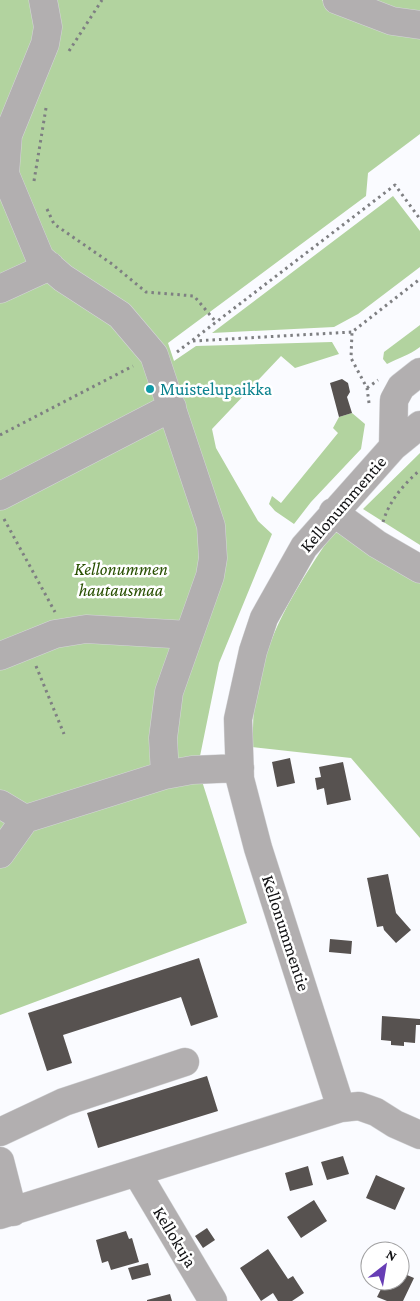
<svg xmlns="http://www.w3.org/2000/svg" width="420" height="1301" font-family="'Crimson Pro',serif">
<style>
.green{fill:#b2d39f}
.building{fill:#575250}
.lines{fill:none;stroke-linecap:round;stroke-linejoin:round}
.minor-casing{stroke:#d5d6d9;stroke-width:29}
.path{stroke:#7e7f82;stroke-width:3;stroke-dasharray:2.5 4;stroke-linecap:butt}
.minor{stroke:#b2afb0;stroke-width:28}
.culture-dot{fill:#0f9aa8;stroke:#fff;stroke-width:2}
.labels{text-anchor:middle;stroke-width:5;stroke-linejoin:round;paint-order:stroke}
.culture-label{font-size:18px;fill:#0d838f;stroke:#fff;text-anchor:start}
.street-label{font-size:18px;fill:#111113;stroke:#fff}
.park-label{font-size:18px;font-style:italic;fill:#284f00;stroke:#fff}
</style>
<rect width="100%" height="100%" fill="#fafbff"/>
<path class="green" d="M0,0H322L328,5L420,34V134L368,173L366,196L168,343L174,361L196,346L332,342L339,354L295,368L281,356L212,429L216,448L258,521L272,534L219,663L199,761L201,778L247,923L0,1015Z
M356,0H420V18Z
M393,196L420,231V267L358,314L334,327L212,333Z
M420,325V347C408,356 400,357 387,364L383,359L384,352Z
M352,413L365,424L361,449L311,502L294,524L275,511L269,504L272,496L281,503L338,433L333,428L339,417Z
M420,453V545L363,509Z
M334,531L420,581V838L351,758L252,747C254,728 252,705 257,686C272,623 299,584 334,531Z"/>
<path class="building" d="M342,379L348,383L350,392L347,397L352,413L339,417L330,383Z
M290,758L295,783L277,787L272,762Z
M343,762L351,800L327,805L324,788L317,790L315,778L321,777L319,767Z
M388,874L396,913L411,930L396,943L384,930L383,926L377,927L367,878Z
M330,939L352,941L351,954L329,952Z
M199,958L218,1017L191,1026L181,997L63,1035L72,1063L47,1071L28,1013Z
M382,1016L420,1019V1025H416L415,1043L404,1042V1046L391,1045V1041L381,1040Z
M207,1076L218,1111L98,1148L87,1113Z
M343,1156L349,1174L327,1180L321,1162Z
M308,1166L313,1185L290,1191L285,1173Z
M376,1175L405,1188L395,1210L366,1198Z
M314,1200L327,1221L301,1238L287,1217Z
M207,1228L215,1240L203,1248L195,1236Z
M126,1231L129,1239L132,1238L139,1262L111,1270L108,1261L102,1263L96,1240Z
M268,1249L288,1279L293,1276L304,1293L292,1301H278L273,1293L261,1301L240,1268Z
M148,1263L151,1275L132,1280L128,1268Z
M400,1272L414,1278L403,1301H387L377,1297L385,1281H400Z
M170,1294L172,1301H147V1300Z"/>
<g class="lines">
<g class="minor-casing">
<path id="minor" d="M43,0L48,27L45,44L8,135L5,174L40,258L63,278L120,315L154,355L211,526L213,558L210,576L169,692L163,738L165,775
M337,0L392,21L420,25
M0,289L50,266
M393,447L394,400L401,387L420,372
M0,496L172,407
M333,512L377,544L420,569
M0,656L55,634L86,629L189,635
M0,804L25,819
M0,854L25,819L165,775L192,770L240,768
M341,1108L258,848L240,779L238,719L253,651L264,618L304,547L393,447L420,425
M0,1132L64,1102L185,1062
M0,1161L13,1212
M137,1173L213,1301
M0,1215L341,1108L359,1106L376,1112L395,1124L420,1135"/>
</g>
<path class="path" d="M69,51L102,0
M34,181L46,108
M47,209L54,224L112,264L146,292L194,296L216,322
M193,341L352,332
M177,352L395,185L420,219
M367,388L378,380
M369,403L367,388L351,358L352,332L420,279
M0,435L133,366
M4,519L55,612
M383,522C389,501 404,484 420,470
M36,666L64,734"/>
<use href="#minor" class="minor"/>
</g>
<circle class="culture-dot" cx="150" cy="389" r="5"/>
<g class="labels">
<g class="culture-label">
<text x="160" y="395">Muistelupaikka</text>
</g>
<g class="street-label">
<text transform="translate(343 504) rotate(-49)" y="6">Kellonummentie</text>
<text transform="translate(286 933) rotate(72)" y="6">Kellonummentie</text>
<text transform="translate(175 1237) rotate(59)" y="6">Kellokuja</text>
</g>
<g class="park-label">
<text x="121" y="575">Kellonummen<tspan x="121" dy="21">hautausmaa</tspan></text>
</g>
</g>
<g transform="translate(385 1266) rotate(31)"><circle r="24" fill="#ffffff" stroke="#a0a0a1"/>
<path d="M0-4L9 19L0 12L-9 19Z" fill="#673db5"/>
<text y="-8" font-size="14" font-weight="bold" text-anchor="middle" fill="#111113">N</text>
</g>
</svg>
